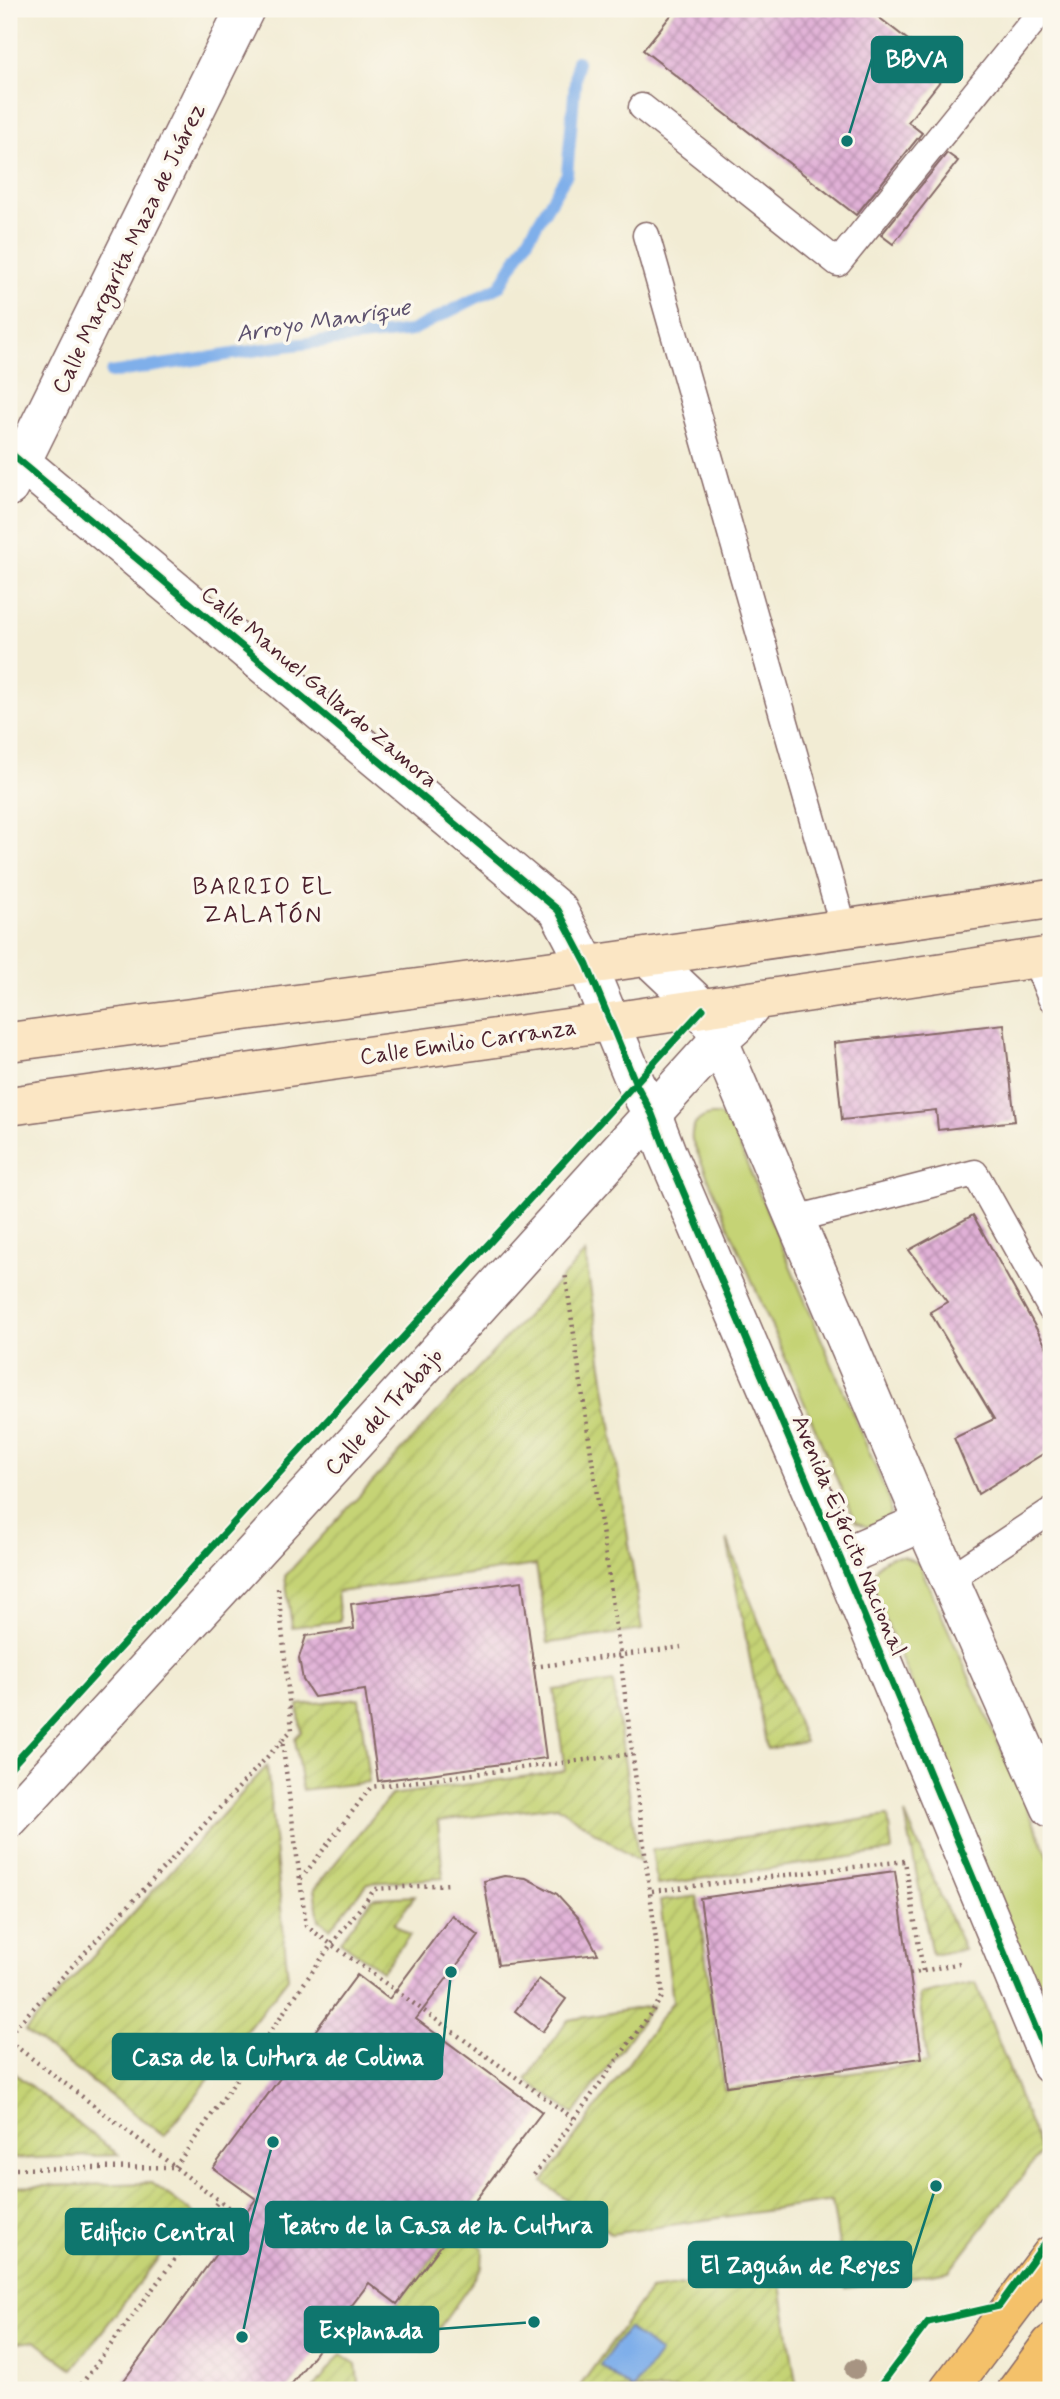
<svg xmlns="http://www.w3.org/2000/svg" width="1060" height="2399" font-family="Mynerve,sans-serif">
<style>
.green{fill:#c5d375;stroke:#887950;stroke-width:2}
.garden{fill:url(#garden-furrows);stroke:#887950;stroke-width:2}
.water{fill:#7fafea;stroke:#64678a;stroke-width:2}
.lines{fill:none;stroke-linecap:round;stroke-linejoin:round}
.stream{stroke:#7fafea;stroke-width:12}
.building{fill:url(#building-cross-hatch)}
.service-casing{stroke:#856766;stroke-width:29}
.minor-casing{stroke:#856766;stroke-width:41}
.secondary-casing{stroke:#856766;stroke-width:41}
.primary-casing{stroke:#856766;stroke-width:41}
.path{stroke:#856766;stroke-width:4.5;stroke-dasharray:2 5;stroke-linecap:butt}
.service{stroke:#fff;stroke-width:26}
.minor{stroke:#fff;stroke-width:38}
.secondary{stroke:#fbe6c4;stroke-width:38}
.primary{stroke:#f4c16b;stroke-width:38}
.cycleway-casing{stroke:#fbf7ec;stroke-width:11}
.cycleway{stroke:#00873e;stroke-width:7}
.tree{fill:#a79482}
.labels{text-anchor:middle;stroke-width:7;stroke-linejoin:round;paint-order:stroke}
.street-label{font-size:23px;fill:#4a1f2b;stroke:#fbf7ec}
.water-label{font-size:24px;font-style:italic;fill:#5d516e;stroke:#fbf7ec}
.neighbourhood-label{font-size:24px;letter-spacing:2px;fill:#4a1f2b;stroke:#fbf7ec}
.leader{fill:none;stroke:#0f766e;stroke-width:2.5}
.callout-dot{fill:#0f766e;stroke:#fbf7ec;stroke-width:2.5}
.callout{fill:#0f766e;stroke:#0f766e;stroke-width:2.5}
.callout-label{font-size:24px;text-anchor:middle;font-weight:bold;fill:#fff}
</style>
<defs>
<pattern id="garden-furrows" width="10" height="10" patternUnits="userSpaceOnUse" patternTransform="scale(1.75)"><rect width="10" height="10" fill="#c5d375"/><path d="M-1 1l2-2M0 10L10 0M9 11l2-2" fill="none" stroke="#abb565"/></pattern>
<pattern id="building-cross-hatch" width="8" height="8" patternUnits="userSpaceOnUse" patternTransform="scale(1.75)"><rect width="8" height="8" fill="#e1b1d7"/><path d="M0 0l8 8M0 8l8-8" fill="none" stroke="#b88faf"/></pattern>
</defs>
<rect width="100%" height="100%" fill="#fbf7ec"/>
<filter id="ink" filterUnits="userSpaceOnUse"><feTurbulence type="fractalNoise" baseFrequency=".0143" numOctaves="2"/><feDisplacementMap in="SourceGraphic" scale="14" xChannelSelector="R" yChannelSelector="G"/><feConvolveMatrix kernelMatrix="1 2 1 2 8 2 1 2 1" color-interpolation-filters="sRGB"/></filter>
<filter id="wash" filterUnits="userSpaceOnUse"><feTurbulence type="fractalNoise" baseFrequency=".00686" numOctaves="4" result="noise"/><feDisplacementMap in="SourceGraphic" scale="28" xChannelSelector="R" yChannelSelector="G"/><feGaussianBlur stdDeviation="1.57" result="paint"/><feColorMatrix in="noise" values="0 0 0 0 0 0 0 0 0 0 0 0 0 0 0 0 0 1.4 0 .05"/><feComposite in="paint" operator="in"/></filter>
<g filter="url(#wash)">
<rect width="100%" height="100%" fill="#f2ecd4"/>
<path class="green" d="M711,1115H719L730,1124L890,1501V1512L888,1518L867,1527L856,1522L853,1517L692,1140C690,1126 699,1117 711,1115Z
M895,1556H904L919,1564L1051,1862V2027L871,1584C873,1568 880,1560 895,1556Z"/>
<path class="garden" d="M585,1253L642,1630L548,1643L536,1565L337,1592L340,1621L292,1627L285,1576Z
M727,1539L805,1742L767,1749Z
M613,1682L639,1862L557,1806L438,1821L443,1878L368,1883L330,1928L319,1920L314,1889L391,1795L565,1771L554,1690Z
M359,1698L369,1782L302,1790L295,1738L301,1732L298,1705Z
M267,1766L288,1978L164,2136L25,2031Z
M905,1814L964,1949L932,1955Z
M888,1816L892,1851L657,1885L652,1850Z
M415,1896L394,1924L410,1935L382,1971L340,1941L373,1898Z
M697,1896L724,2090L927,2063L919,1995L976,1983L1041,2152L949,2271L846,2288L832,2201L611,2234L543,2182L673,2001L660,1901Z
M652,2006L574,2114L526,2080L568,2020Z
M9,2069L118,2155L9,2159Z
M152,2183L193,2213L73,2369L35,2341L9,2344V2187Z
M454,2229L483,2248L482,2268L423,2351L408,2338L397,2304Z
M779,2271L797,2390H577L650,2290Z
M341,2354L356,2364L359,2390H313Z"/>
<path class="water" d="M628,2328L660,2353L633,2390L600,2365Z"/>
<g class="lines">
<path class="stream" d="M111,373L284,346L411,331L500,286L567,174L577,61"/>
</g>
<g id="blocks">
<path class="building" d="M676,9H868L948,71L908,122L922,133L856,215L643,50Z
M947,153L958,161L893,244L881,235Z
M1004,1024L1015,1121L938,1130L936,1110L842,1120L834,1043Z
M973,1215L1051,1355V1449L978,1494L954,1438L994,1419L930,1312L947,1302L909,1250Z
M522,1581L546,1758L378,1781L365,1690L314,1697L303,1680L299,1658L306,1636L354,1629L351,1604Z
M895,1871L922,2058L727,2086L700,1898Z
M504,1876L526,1878L557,1894L578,1917L598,1954L498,1965L484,1881Z
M452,1915L479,1936L416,2019L542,2112L397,2304L369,2283L287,2390H117L256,2199L213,2168L357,1975L389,1999Z
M539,1979L566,1999L542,2032L515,2011Z"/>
</g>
</g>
<g filter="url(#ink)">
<use href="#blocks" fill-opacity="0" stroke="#856766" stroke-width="2"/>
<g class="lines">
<g class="service-casing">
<path id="service" d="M642,107L838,263L1043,9
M646,235L844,929
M1035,959L1051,998
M795,1219L975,1173L1051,1309
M949,1579L1051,1511"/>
</g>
<g class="minor-casing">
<path id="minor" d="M9,452L558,910L587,965L636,1084L652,1114L668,1156L840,1558L1051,2065
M9,487L245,9
M648,957L703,1009L714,1029L924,1522L1051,1808
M840,1558L924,1522
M9,1819L369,1427L718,1041L735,1026L755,1001"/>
</g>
<g class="secondary-casing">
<path id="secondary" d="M9,1042L547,971L1051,899
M9,1106L610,1022L1051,956"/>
</g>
<g class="primary-casing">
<path id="primary" d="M949,2390L1051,2255
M1017,2390L1051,2344"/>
</g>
<path class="path" d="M278,1588L292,1730L282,1740L306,1926L574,2119
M534,1667L681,1647
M301,1879L371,1787L632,1754
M652,1891L905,1861L923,1971
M910,1974L964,1962
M9,2034L282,1741
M9,2041L242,2218
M175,2167L331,1945L375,1889L450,1884
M9,2169L172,2167
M534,2175L663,1996L620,1655L565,1272
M77,2390L219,2200"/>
<use href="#service" class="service"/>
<use href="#minor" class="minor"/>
<use href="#secondary" class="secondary"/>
<use href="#primary" class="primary"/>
<g class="cycleway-casing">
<path id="cycleway" d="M9,452L558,910L587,965L636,1084L652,1114L668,1156L840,1558L1051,2065
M9,1769L703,1009
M877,2390L928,2322L999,2306L1051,2235"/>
</g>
<use href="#cycleway" class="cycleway"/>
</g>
<circle class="tree" cx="855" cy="2369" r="10"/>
</g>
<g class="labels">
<g class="street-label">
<text transform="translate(128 248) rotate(-64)" y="8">Calle Margarita Maza de Juárez</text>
<text transform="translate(320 686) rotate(40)" y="8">Calle Manuel Gallardo Zamora</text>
<text transform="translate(468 1041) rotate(-8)" y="8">Calle Emilio Carranza</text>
<text transform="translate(383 1411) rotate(-48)" y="8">Calle del Trabajo</text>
<text transform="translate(850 1535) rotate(67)" y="8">Avenida Ejército Nacional</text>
</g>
<g class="water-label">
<text transform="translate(323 320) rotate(-9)" y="8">Arroyo Manrique</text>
</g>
<g class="neighbourhood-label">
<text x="263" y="894">BARRIO EL<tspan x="263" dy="28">ZALATÓN</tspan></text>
</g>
</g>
<path class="leader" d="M847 141L872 59M451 1972L442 2056M242 2337L266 2224M273 2142L248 2232M936 2186L911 2264M534 2322L438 2329"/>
<g class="callout-dot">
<circle cx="847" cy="141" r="7"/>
<circle cx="451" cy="1972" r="7"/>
<circle cx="242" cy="2337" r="7"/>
<circle cx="273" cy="2142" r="7"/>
<circle cx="936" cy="2186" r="7"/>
<circle cx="534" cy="2322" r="7"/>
</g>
<g class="callout">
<rect x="872" y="37" width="90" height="45" rx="7"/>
<rect x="113" y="2034" width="329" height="45" rx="7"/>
<rect x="266" y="2202" width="341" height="45" rx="7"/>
<rect x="66" y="2209" width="182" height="45" rx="7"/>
<rect x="689" y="2242" width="222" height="45" rx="7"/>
<rect x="305" y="2307" width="133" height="45" rx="7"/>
</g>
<g class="callout-label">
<text x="917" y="67">BBVA</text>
<text x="278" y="2065">Casa de la Cultura de Colima</text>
<text x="436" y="2233">Teatro de la Casa de la Cultura</text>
<text x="157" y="2240">Edificio Central</text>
<text x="800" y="2273">El Zaguán de Reyes</text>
<text x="371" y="2338">Explanada</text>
</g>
<rect width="1060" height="2399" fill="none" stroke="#fbf7ec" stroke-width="35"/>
</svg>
